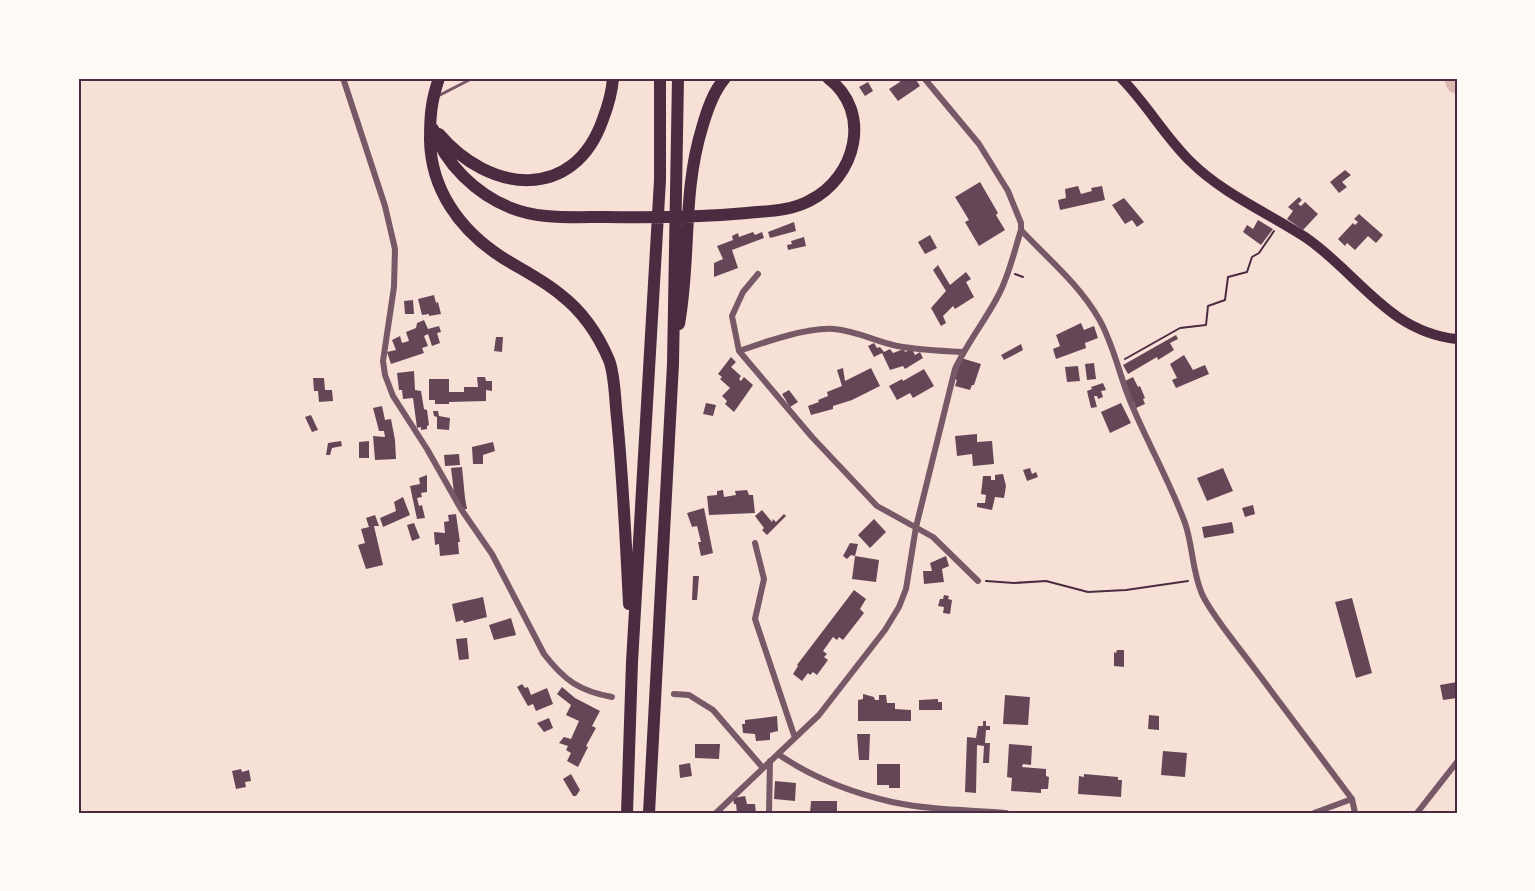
<svg xmlns="http://www.w3.org/2000/svg" width="1535" height="891" font-family="Roboto,sans-serif">
<style>
.lines{fill:none;stroke-linecap:round;stroke-linejoin:round}
.river{stroke:#dcb8b0;stroke-width:22}
.building{fill:#644757}
.path{stroke:#4a2c40;stroke-width:2}
.service{stroke:#755966;stroke-width:3}
.minor{stroke:#755966;stroke-width:6}
.primary{stroke:#4a2c40;stroke-width:10}
.motorway{stroke:#4a2c40;stroke-width:12}
.neatline{fill:none;stroke:#4a2c40;stroke-width:2}
</style>
<rect width="100%" height="100%" fill="#f7e1d7"/>
<g class="lines">
<path class="river" d="M1455,78L1457,83"/>
</g>
<path class="building" d="M898,78H915L920,86L898,101L889,89L900,82Z
M868,82L873,91L865,96L859,87Z
M1345,170L1351,175L1342,182L1347,187L1339,193L1330,182Z
M980,182L998,213L996,215L1005,230L979,246L965,222L969,220L955,197Z
M1078,186L1081,194L1092,191L1091,188L1102,186L1105,200L1060,210L1058,200L1066,198L1065,189Z
M1299,197L1302,200L1298,204L1301,206L1305,202L1318,214L1303,230L1287,219L1293,211L1288,207Z
M1124,198L1144,222L1137,227L1132,220L1125,224L1112,205Z
M1359,214L1383,235L1376,243L1368,236L1355,250L1347,243L1345,246L1338,239L1353,223L1355,225L1358,222L1354,219Z
M1258,220L1273,229L1261,245L1243,232L1247,225L1253,229Z
M794,222L796,231L770,238L768,232Z
M753,232L755,235L762,232L764,238L732,250L738,268L714,277V263L723,259L717,246L733,240L732,236L738,233L739,237Z
M930,235L937,248L925,254L918,242Z
M804,237L806,246L788,250L787,245L792,244L791,241Z
M938,265L950,285L966,272L971,279L966,282L974,297L955,309L953,306L943,316L946,323L941,326L931,308L946,291L933,270Z
M434,295L436,303L438,302L441,314L429,316V314L422,315L418,299Z
M413,300L414,314H405L404,301Z
M424,320L428,329L439,326L441,332L437,333L440,343L432,346L428,334L424,336L428,346L422,348L424,353L391,364L387,352L396,350L392,340L400,336L402,343L409,341L406,332L416,328L417,323Z
M1081,323L1084,330L1094,326L1098,338L1085,343L1086,348L1056,359L1053,349L1060,346L1056,335Z
M1176,335L1178,339L1170,343L1174,350L1158,360L1157,357L1128,374L1123,365Z
M496,337H503L502,352L494,351Z
M874,343L877,348L880,347L884,352L890,349L893,353L904,349L905,352L912,349L915,355L920,352L923,358L905,369L903,366L890,370L882,353L874,357L868,346Z
M1021,344L1023,350L1004,360L1001,355Z
M1184,355L1193,370L1205,365L1209,374L1176,388L1172,380L1177,378L1170,364Z
M731,357L736,362L731,367L741,376L739,379L741,381L744,377L753,385L734,412L725,404L727,401L722,396L730,388L720,379L722,377L718,374Z
M961,358L981,364L974,385H972L970,390L955,386L957,380L955,379Z
M1094,363L1096,379L1087,380L1085,364Z
M1078,366L1080,381L1067,382L1065,367Z
M843,368L845,381L871,368L880,386L852,400L833,406V409L811,415L808,406L819,402L818,400L828,396L827,392L842,386L837,370Z
M924,369L934,386L913,398L910,393L897,400L889,386L902,379L903,381Z
M414,371L415,390L421,391L424,409L427,410L429,425L427,426V429L421,430V427L417,428L413,398L403,399L402,390H399L397,373Z
M477,377H485L486,381H492V391L486,390V401L449,402V404H435V400H429V379H449V392H464V387H478Z
M1133,377L1138,387L1140,386L1145,398L1143,399L1145,404L1136,408L1134,402L1132,403L1123,382Z
M313,378H324L325,390H332L333,401L319,402L318,391H314Z
M1103,383L1106,390L1101,391L1103,397L1098,399L1097,396H1094L1097,407L1091,408L1087,391L1092,389L1091,387Z
M789,390L798,402L790,407L782,394Z
M706,403L716,405L713,416L703,414Z
M1121,403L1131,423L1110,433L1101,412Z
M382,406L385,420L391,419L395,440L396,459L375,460L373,436L385,437L384,431H379L373,408Z
M433,411H438L439,416L450,418L449,430L437,429V417L434,416Z
M311,415L318,430L312,432L305,417Z
M977,434V442L992,441L994,464L973,466L972,454L957,456L955,436Z
M341,441L342,446L332,448L330,455H326L328,443Z
M369,441V458H359V442Z
M493,442L495,451L483,455V464H473L472,447Z
M459,454L460,465L445,466L444,455Z
M462,467L465,498L467,509H463L454,493L451,468Z
M1030,468L1032,474L1036,472L1038,477L1027,481L1023,470Z
M1223,468L1233,491L1207,501L1197,478Z
M1003,474L1006,486L1004,498L995,497L992,510L977,507V503H985L986,495L981,494L983,476H991V480H995V475Z
M427,475V492L421,493L422,497L417,498L419,506L422,505L425,518L417,519L410,486L420,484L419,478Z
M723,490L724,497L736,495L735,491L747,490L749,495H753L755,513L709,515L707,496L717,495V491Z
M403,497L410,515L383,527L380,518L396,511L394,502Z
M1253,505L1255,514L1245,517L1242,508Z
M704,508L713,553L701,556L698,542H701L697,526L692,527L687,513Z
M762,510L772,522L773,519L776,522L784,514L786,516L767,535L762,530L764,528L755,516Z
M456,514L460,542H458L459,554L440,556L439,544L435,545L434,532L445,533L444,522L449,521L448,515Z
M375,515L379,526H374L383,565L366,569L358,545L365,543L361,529L369,527L366,518Z
M874,519L886,532L870,548L858,535Z
M1232,522L1234,533L1204,538L1202,527Z
M414,523L420,538L412,541L407,525Z
M850,543L858,544L855,556L879,560L876,582L852,579L855,556L851,555L847,559L843,556Z
M946,556L949,566L942,569L944,582L924,584L923,571H932L930,563Z
M693,576H699L697,600H692Z
M854,590L866,599L860,609L864,613L843,640L839,637L837,640L833,637L823,651L827,654L824,657L828,660L817,675L813,672L810,675L808,673L802,681L793,674L798,666L797,665Z
M944,595L949,596L948,599L952,600L950,614L943,613L944,607L938,606L940,599H943Z
M483,597L487,617L464,623L463,620L456,622L452,604Z
M1352,598L1372,673L1356,678L1335,602Z
M511,618L516,635L494,640L489,625Z
M467,638L469,659L459,660L456,639Z
M1117,650H1124V667L1114,666V652L1116,653Z
M1457,682V698L1443,700L1440,685Z
M522,684L525,688L528,687L531,695L547,688L553,704L536,711L533,704L528,706L517,687Z
M562,687L575,698L600,711L592,726L596,728L586,746L588,747L578,767L567,761L571,753L566,750L568,746L559,743L564,737L571,739L579,721L566,715L571,705L557,694Z
M863,694L874,697L875,700H879V695H886L887,703H895V709L911,710V721H858V700L863,699Z
M1005,695L1030,697L1028,725L1003,724Z
M938,699V702H942V710H919V700Z
M1149,715L1159,716V730L1148,729Z
M777,716L778,731L770,733V740L756,741L755,734L743,733L742,724H745V720Z
M549,718L553,728L544,732L537,723Z
M983,721H986V726H990V730H986L985,743H990L989,763H983L984,746L977,745L976,793L965,792L967,737L976,738L978,726H983Z
M857,734H870L869,760H859Z
M695,744H720L719,759L695,758Z
M1009,744L1032,746L1031,765L1023,764L1022,767L1046,769V776L1049,777L1048,789H1041V793L1011,791L1012,778L1007,777Z
M1163,751L1187,753L1185,777L1161,775Z
M690,763L692,776L680,778L679,765Z
M877,764H900V788H889V785H877Z
M241,769L242,772L249,770L251,781L245,782L246,787L236,789L232,771Z
M571,774L580,790L576,796H573L563,779Z
M1084,774L1118,777V780H1122L1121,797L1078,794L1079,776L1084,777Z
M775,781L796,783L795,801L774,799Z
M745,796L747,804H755L756,813H737L736,804H734L733,798Z
M811,801H837V813H810Z"/>
<g class="lines">
<path class="path" d="M1015,274L1023,277
M1125,359L1180,328L1206,325L1208,306L1225,300L1228,277L1247,272L1252,257L1259,253L1274,231
M986,581L1014,583L1046,581L1088,592L1126,590L1188,581"/>
<path class="service" d="M438,96L473,78"/>
<path class="minor" d="M343,78L385,206L395,249L394,287L383,361L385,375L393,396L427,449L461,509L492,554L544,654C564,680 579,691 612,697
M1021,230C1048,259 1079,284 1099,319C1114,345 1119,375 1131,403C1148,444 1170,482 1185,523C1193,546 1192,571 1202,594C1211,614 1237,645 1251,664C1285,709 1318,754 1352,799L1355,813
M758,274L743,292L732,316L739,351L812,437L877,506L933,537L978,581
M739,351C765,342 808,327 834,329C858,331 876,342 897,346C919,350 941,351 963,352
M755,543L764,579L755,619L795,738
M674,694L689,695L713,710L763,768
M778,754C811,777 853,793 892,802C929,810 968,810 1006,813
M716,813L819,715L885,630L899,607L906,589L916,527L955,369C967,343 985,321 998,296C1009,276 1014,252 1021,230V223L1008,191L979,144L924,78
M769,813L770,761
M1314,813L1352,799
M1417,813L1457,762"/>
<path class="primary" d="M1121,78C1147,104 1165,137 1191,162C1222,193 1268,213 1305,237C1358,273 1388,332 1457,339"/>
<path class="motorway" d="M439,78C431,102 430,115 430,140C431,189 459,229 500,256C520,269 542,279 561,295C583,312 598,334 609,360C615,375 615,402 617,418C623,480 626,542 629,604
M433,129C445,164 476,194 511,208C521,212 535,215 546,216C566,218 586,217 605,217C652,218 700,217 747,213C768,211 790,211 809,201C856,178 873,112 828,78
M439,134C489,193 574,203 603,119C608,106 612,92 613,78
M679,324C691,258 682,193 702,128C707,110 713,92 725,78
M627,813L632,662L660,180V78
M649,813L673,364L678,78"/>
</g>
<rect width="1535" height="891" fill="none" stroke="#fffaf5" stroke-width="159"/>
<rect x="80" y="80" width="1376" height="732" class="neatline"/>
</svg>
